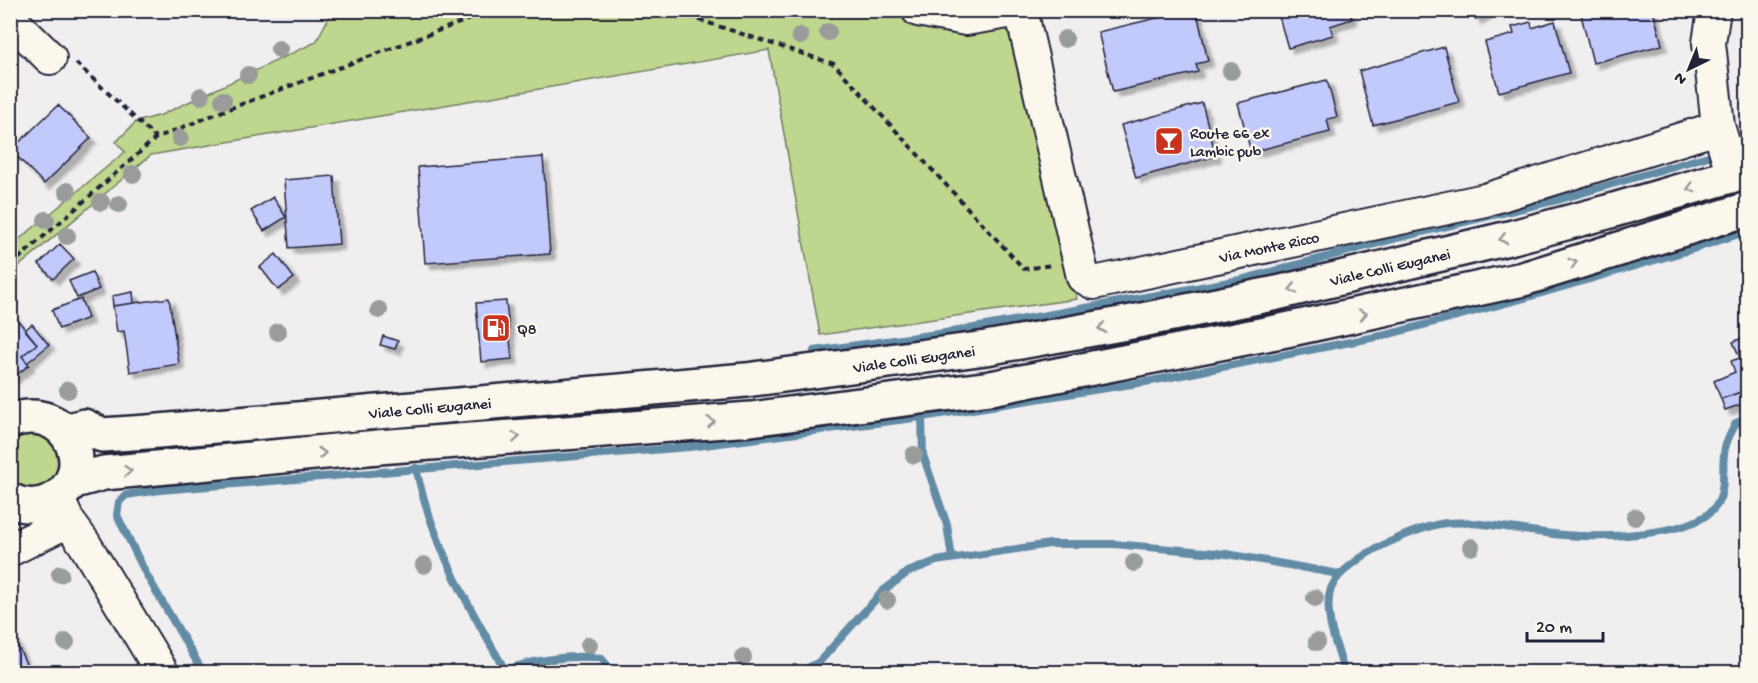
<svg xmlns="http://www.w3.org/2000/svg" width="1758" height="683" font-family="'Gochi Hand',sans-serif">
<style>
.green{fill:#bed68d;stroke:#707c64;stroke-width:1.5}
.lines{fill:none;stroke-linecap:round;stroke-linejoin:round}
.stream{stroke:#628ca6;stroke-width:8}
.building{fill:#c2c9fb;stroke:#22223b;stroke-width:1.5;filter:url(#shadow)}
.minor-casing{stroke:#22223b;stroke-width:36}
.major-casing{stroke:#22223b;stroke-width:38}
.path{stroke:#22223b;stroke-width:4;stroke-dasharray:6 4.5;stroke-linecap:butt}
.minor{stroke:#fbf7ec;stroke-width:32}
.major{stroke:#fbf7ec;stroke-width:33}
.tree{fill:#999c9a}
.oneway{stroke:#99979c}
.labels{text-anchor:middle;stroke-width:5;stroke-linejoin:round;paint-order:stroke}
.poi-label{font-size:16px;fill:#22223b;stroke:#fbf7ec;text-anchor:start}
.street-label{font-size:16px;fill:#22223b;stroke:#fbf7ec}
</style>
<defs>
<filter id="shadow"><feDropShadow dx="5.5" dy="5.5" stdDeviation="1.5" flood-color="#0004"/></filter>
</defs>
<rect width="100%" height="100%" fill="#f0eeef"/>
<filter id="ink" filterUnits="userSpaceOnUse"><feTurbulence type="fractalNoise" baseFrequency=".0167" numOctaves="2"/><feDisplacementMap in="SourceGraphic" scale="12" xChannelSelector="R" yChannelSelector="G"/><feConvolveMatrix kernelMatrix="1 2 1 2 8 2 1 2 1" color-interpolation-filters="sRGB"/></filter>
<g filter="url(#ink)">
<path class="green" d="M891,10L912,25L967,31L1009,27L1077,299L820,335L769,50L151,155L11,273V246L125,152L116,142L136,122L161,115L316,42L332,11Z
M35,432L53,441C55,446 59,453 60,459C63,476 44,492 27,490C20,489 16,485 11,481L10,441L16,436Z"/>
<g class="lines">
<path class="stream" d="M814,351L952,332L1240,280L1405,236L1561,199L1715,154
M922,417L923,455L947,525L952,558
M416,468C432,543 467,604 505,670
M704,669L741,672
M203,672L146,574L117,515L119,502L126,495L160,490L689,447L922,417L1151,381L1386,335L1521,299L1693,249L1748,231
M499,672C528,661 570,654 601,658L613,672
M800,672L819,662L883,591L908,572L936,561L1050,544H1114L1227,554L1339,574
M1344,672C1338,647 1326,624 1329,597C1331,579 1346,569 1359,559C1377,546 1424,525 1447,523C1481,520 1528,533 1564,535C1599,538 1695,537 1716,506C1727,490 1721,465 1725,448C1727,439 1732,431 1736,423L1748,418"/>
</g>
<path class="building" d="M1277,10H1349L1352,19L1330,26L1333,35L1288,48Z
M1471,10H1491L1476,19Z
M1593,10H1653L1662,45L1593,63L1581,15Z
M1182,12L1183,16L1197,13L1208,61L1196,64L1198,72L1113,92L1098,32Z
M1555,21L1569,73L1499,92L1485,42L1514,34L1512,27L1531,22L1532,28Z
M1444,47L1459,102L1373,125L1359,71Z
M1327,80L1337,117L1327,119L1330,132L1251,152L1238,103Z
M1202,103L1216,156L1136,178L1121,125Z
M58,105L91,138L44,184L11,150Z
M543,157L550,254L425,263L418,167Z
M334,176L339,244L289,248L284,180Z
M273,197L286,217L264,231L251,211Z
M60,244L74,259L53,279L39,264Z
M276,254L294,278L278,290L260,267Z
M92,272L99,289L77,298L69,281Z
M133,292L134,303L113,306L112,296Z
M169,298L179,364L130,372L124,331L117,332L113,306Z
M81,299L88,318L59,329L52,310Z
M506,301L512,359L481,362L476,303Z
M12,313L37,344L22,356L29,365L10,380Z
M32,324L49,345L27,363L22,356L37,344L25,330Z
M1748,335V384L1743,386L1744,391L1721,399L1714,381L1735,372L1731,361L1740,358L1733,342Z
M383,336L398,341L395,349L380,345Z
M1746,390L1748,402L1725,410L1721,399Z
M12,634L30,672H10Z"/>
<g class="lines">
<g class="minor-casing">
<path id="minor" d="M918,10L966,19L1020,10
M1021,10L1083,277L1094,283L1485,200L1704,132L1718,126
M1714,10L1709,43L1718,126L1733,175
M10,19L50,58
M57,497L68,521L84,543L162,672
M10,550L68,521"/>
</g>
<g class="major-casing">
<path id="major" d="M10,421C70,399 101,475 51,501C38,507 23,507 10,500
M65,431L84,426L102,435L147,432L746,380L986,348L1132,322L1277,293L1513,237L1607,212L1748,171
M71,482L104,473L378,447L751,419L991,388L1286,330L1523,279L1748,209"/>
</g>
<path class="path" d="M669,10L834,64L1024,269L1052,265
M76,63L156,138
M10,266L156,138L223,111L494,10"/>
<use href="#minor" class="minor"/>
<use href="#major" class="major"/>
</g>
<g class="tree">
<circle cx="828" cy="32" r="9"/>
<circle cx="800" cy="36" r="9"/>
<circle cx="1065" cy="39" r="9"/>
<circle cx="279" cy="49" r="9"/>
<circle cx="1231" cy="71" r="9"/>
<circle cx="248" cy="75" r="9"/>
<circle cx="201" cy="96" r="9"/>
<circle cx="223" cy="100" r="9"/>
<circle cx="180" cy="138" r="9"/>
<circle cx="133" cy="174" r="9"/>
<circle cx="67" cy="191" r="9"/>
<circle cx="101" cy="202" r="9"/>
<circle cx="119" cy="204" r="9"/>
<circle cx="46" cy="220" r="9"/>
<circle cx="67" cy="236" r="9"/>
<circle cx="379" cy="310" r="9"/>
<circle cx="278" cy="332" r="9"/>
<circle cx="68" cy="390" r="9"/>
<circle cx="914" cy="455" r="9"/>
<circle cx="1635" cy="517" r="9"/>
<circle cx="1471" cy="547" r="9"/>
<circle cx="1134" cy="563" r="9"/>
<circle cx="424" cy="565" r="9"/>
<circle cx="60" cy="574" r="9"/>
<circle cx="1315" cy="598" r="9"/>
<circle cx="887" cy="600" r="9"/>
<circle cx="66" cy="642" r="9"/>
<circle cx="1317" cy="642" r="9"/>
<circle cx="589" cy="645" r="9"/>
<circle cx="743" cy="657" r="9"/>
</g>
<defs><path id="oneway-chevron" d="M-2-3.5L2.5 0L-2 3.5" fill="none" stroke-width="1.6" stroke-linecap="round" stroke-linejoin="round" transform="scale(1.5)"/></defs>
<g class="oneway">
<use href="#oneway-chevron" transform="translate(1691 188) rotate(164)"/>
<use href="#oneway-chevron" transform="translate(1503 239) rotate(167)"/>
<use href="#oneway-chevron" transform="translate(1573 263) rotate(-17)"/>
<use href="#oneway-chevron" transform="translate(1293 289) rotate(167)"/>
<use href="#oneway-chevron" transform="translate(1363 314) rotate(-12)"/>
<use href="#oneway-chevron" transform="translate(1102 328) rotate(170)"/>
<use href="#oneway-chevron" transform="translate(711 422) rotate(-4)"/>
<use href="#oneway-chevron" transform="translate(516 437) rotate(-4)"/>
<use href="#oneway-chevron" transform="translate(322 453) rotate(-5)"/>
<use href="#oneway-chevron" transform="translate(128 471) rotate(-5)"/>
</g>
</g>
<defs>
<g id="bar-square" transform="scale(1.5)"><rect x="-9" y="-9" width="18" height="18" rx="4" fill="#c8321e" stroke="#fbf7ec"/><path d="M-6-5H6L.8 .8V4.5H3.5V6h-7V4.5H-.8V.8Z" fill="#fff"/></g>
<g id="fuel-square" transform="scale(1.5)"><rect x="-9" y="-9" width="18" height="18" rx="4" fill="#c8321e" stroke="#fbf7ec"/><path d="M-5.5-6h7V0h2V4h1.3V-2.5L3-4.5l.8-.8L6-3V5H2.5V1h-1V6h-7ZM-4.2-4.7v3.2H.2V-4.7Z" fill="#fff"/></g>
</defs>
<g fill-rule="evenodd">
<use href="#bar-square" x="1169" y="141"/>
<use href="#fuel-square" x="496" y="328"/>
</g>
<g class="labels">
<g class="poi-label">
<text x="1190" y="138">Route 66 ex<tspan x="1190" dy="18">Lambic pub</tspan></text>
<text x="517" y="334">Q8</text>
</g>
<g class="street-label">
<text transform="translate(1269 246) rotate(-12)" y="6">Via Monte Ricco</text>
<text transform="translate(1390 266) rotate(-13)" y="6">Viale Colli Euganei</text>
<text transform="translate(914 358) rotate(-8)" y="6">Viale Colli Euganei</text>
<text transform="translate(430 407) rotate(-5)" y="6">Viale Colli Euganei</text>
</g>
</g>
<rect width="1758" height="683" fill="none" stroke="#fbf7ec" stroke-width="36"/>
<rect x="18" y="18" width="1722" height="647" fill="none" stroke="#22223b" stroke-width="2" filter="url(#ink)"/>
<g transform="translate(1689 69) rotate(223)" stroke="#fbf7ec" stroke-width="4.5" paint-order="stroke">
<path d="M0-4.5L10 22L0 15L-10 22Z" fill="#22223b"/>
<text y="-9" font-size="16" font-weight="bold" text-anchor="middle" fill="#22223b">N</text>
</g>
<path d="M1527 632v9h76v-9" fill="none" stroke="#22223b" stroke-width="3"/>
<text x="1536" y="632" font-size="18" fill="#22223b" stroke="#fbf7ec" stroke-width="4.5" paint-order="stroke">20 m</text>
</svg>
